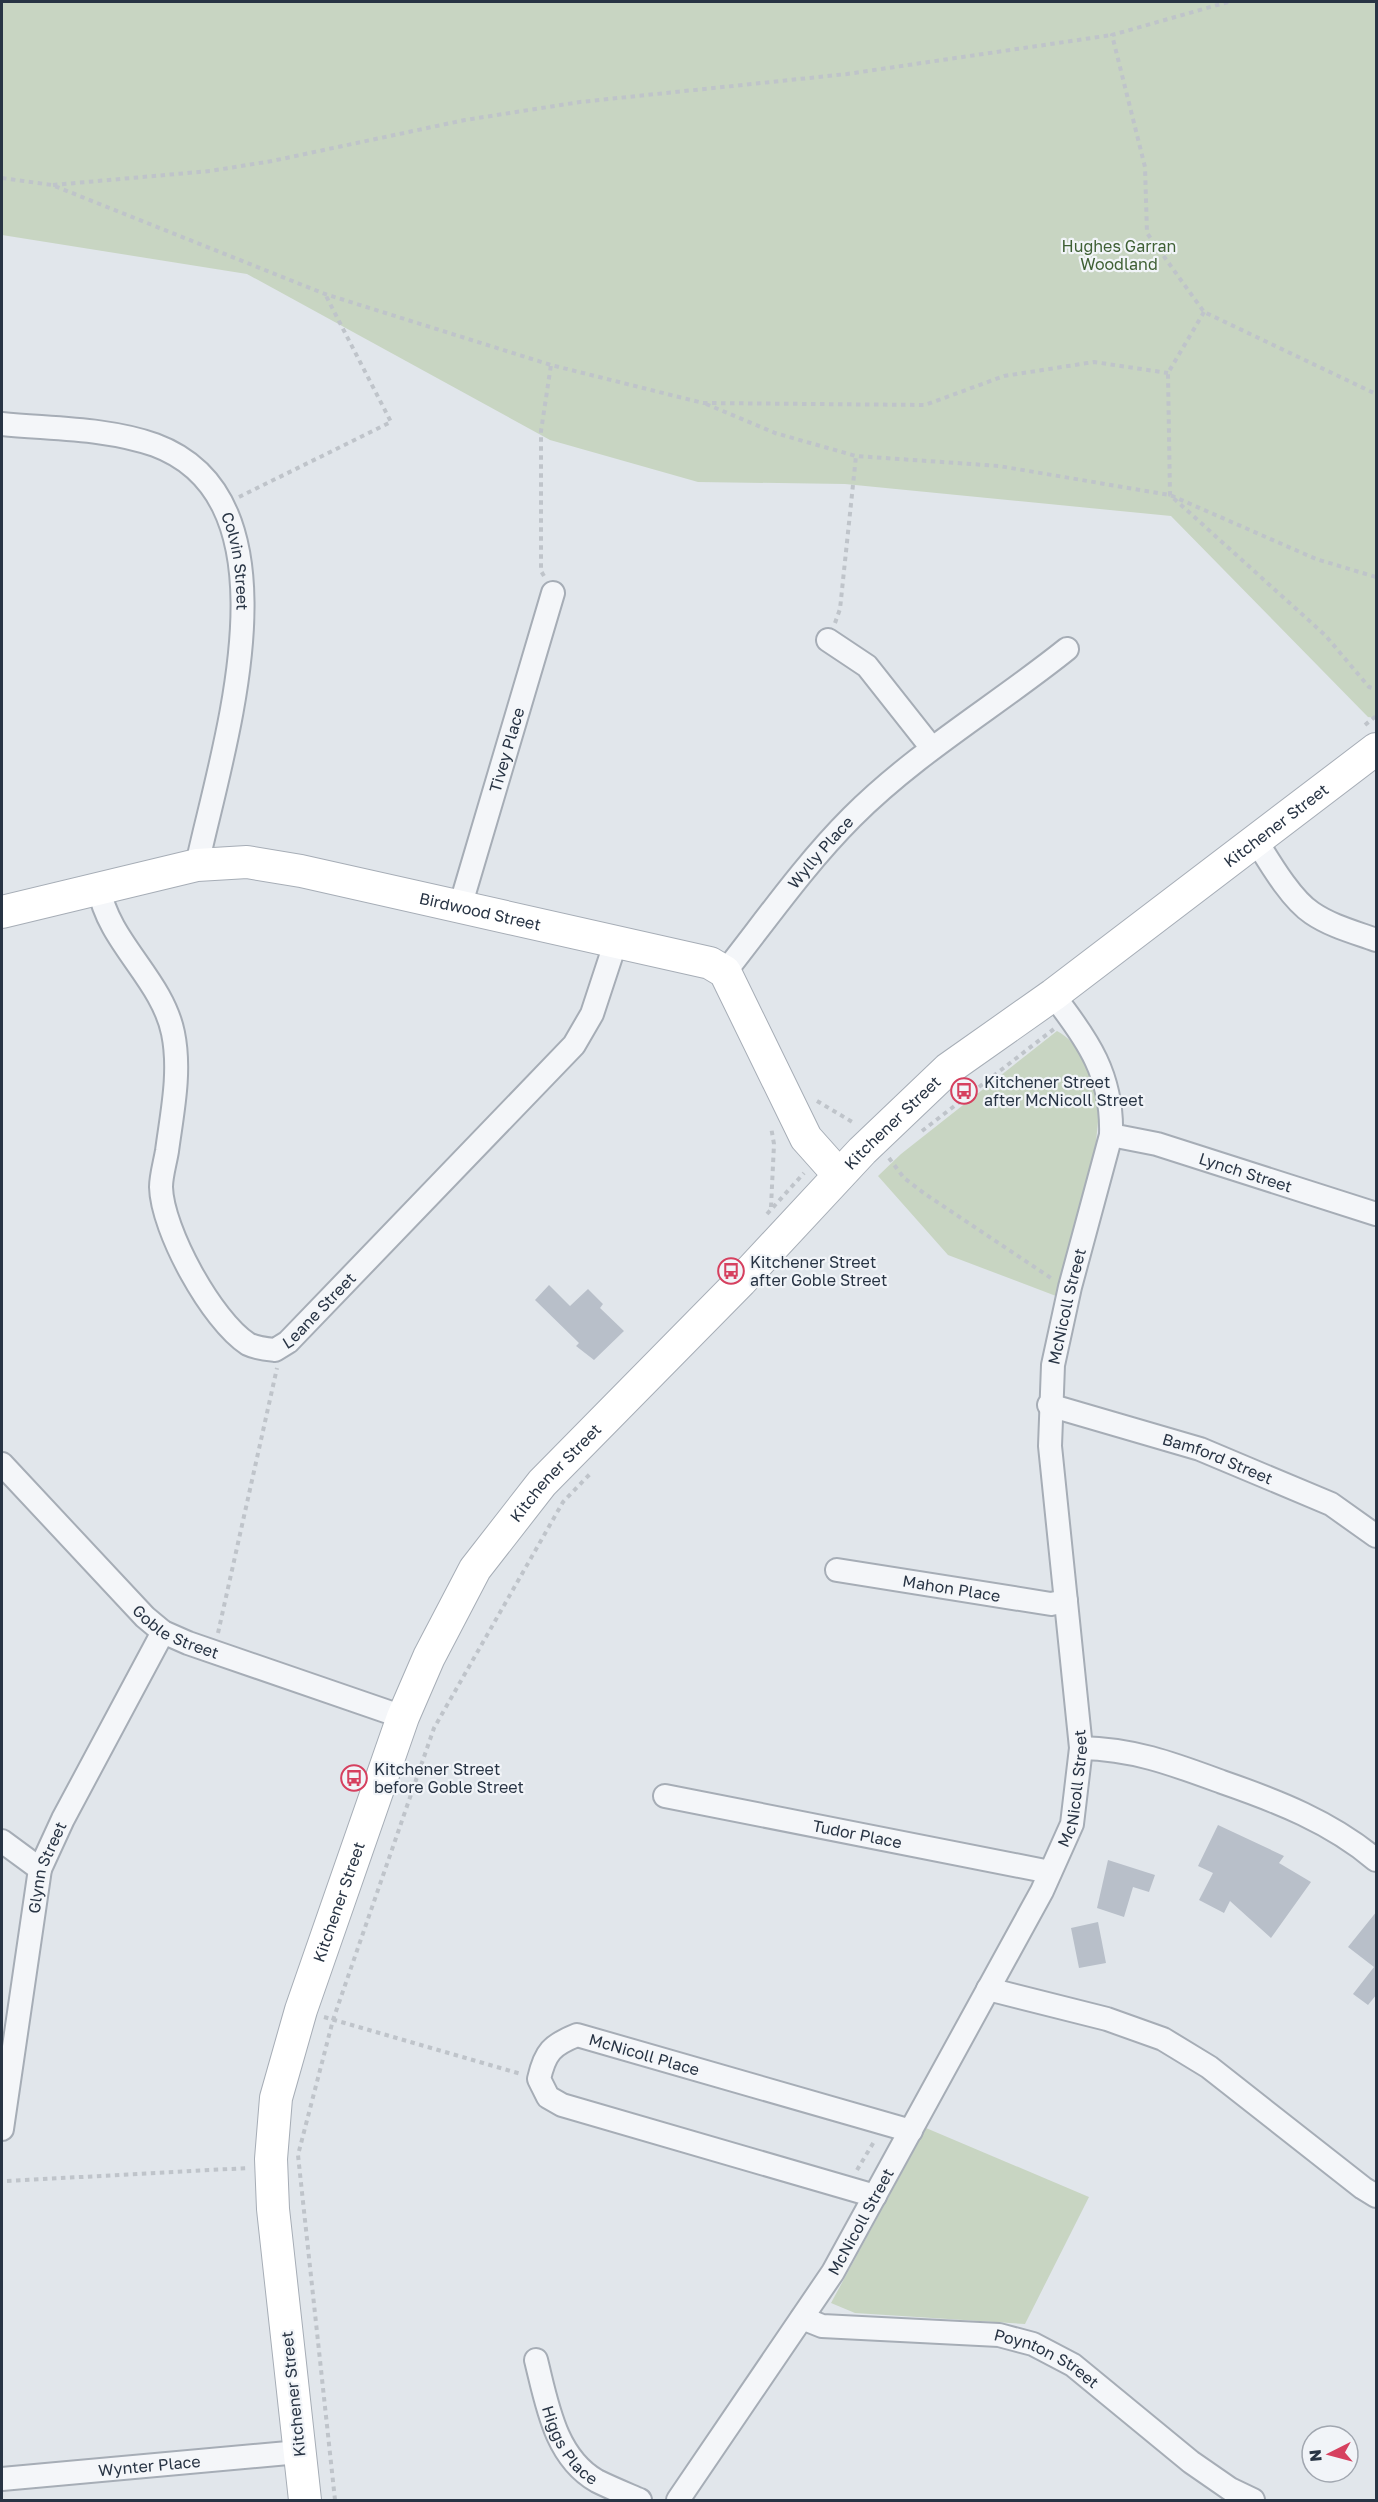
<svg xmlns="http://www.w3.org/2000/svg" width="1378" height="2502" font-family="'Golos Text',sans-serif">
<style>
.green{fill:#c8d5c2}
.building{fill:#b8bfc9}
.lines{fill:none;stroke-linecap:round;stroke-linejoin:round}
.street-casing{stroke:#a6adb6;stroke-width:26}
.secondary-casing{stroke:#a6adb6;stroke-width:34}
.path{stroke:#bfc4ca;stroke-width:4;stroke-dasharray:4.5 4.5;stroke-linecap:butt}
.street{stroke:#f4f6f9;stroke-width:22}
.secondary{stroke:#fff;stroke-width:32}
.labels{text-anchor:middle;stroke-width:4.5;stroke-linejoin:round;paint-order:stroke}
.park-label{font-size:16px;fill:#3f6035;stroke:#f1f4f8}
.street-label{font-size:16px;fill:#283444;stroke:#f1f4f8}
.poi-label{font-size:16px;fill:#283444;stroke:#f1f4f8;text-anchor:start}
</style>
<rect width="100%" height="100%" fill="#e1e6eb"/>
<path class="green" d="M2,2H1376V718L1368,717L1171,516L845,484L698,482L550,440L247,274L2,235Z
M1057,1031C1078,1041 1096,1077 1098,1099C1100,1113 1097,1128 1096,1143L1056,1296L948,1255L878,1176L901,1154Z
M926,2128L1089,2197L1025,2324L855,2313L831,2303Z"/>
<path class="building" d="M549,1285L570,1306L588,1289L603,1304L600,1308L624,1331L594,1360L576,1346L579,1343L535,1300Z
M1218,1825L1284,1856L1279,1863L1311,1882L1271,1938L1230,1901L1224,1913L1199,1900L1213,1873L1198,1866Z
M1108,1860L1155,1875L1149,1892L1133,1887L1124,1917L1097,1908Z
M1377,1911V1994L1368,2005L1353,1994L1374,1967L1348,1947Z
M1098,1922L1106,1963L1079,1968L1071,1928Z"/>
<g class="lines">
<g class="street-casing">
<g id="street">
<path id="s1" d="M2,424C52,429 107,428 155,445C306,501 221,752 197,865"/>
<path d="M828,640L867,666L931,747"/>
<path d="M1257,842C1270,863 1291,899 1312,913C1331,926 1354,932 1376,940"/>
<path id="s2" d="M99,888C108,942 162,979 173,1033C181,1072 172,1113 167,1151C165,1163 161,1176 161,1187C162,1230 212,1321 248,1344C256,1348 266,1349 275,1350L288,1342L574,1045L592,1014L616,941"/>
<path id="s3" d="M460,907L553,593"/>
<path id="s4" d="M725,972C766,920 805,864 852,817C917,752 996,706 1067,649"/>
<path id="s5" d="M1111,1135L1157,1144L1376,1214"/>
<path id="s6" d="M1049,1405L1200,1449L1331,1504L1376,1536"/>
<path id="s7" d="M2,1464L145,1617L163,1632L188,1643L403,1717"/>
<path id="s8" d="M837,1570L1051,1604L1066,1601"/>
<path d="M1081,1748C1134,1749 1173,1764 1222,1782C1277,1801 1331,1822 1376,1860"/>
<path id="s9" d="M665,1796L1050,1872"/>
<path d="M2,1841L40,1869"/>
<path d="M988,1989L1107,2019L1163,2039L1209,2067L1363,2188L1376,2196"/>
<path id="s10" d="M2,2129L40,1869L63,1819L163,1632"/>
<path id="s11" d="M875,2196L562,2105L548,2097L539,2079C545,2052 552,2045 577,2035L911,2131"/>
<path id="s12" d="M802,2318L822,2326L999,2335L1033,2344L1073,2365L1191,2462L1230,2489L1253,2500"/>
<path id="s13" d="M536,2360C547,2404 555,2457 597,2481C611,2488 626,2494 640,2500"/>
<path id="s14" d="M2,2479L299,2452"/>
<path id="s15" d="M678,2500L833,2272L1042,1891L1072,1824L1081,1748L1050,1446L1053,1365L1070,1287L1111,1135C1113,1076 1088,1040 1053,995"/>
</g>
</g>
<g class="secondary-casing">
<g id="secondary">
<path id="s16" d="M2,912L197,865L247,862L301,871L710,963L725,972L806,1138L839,1175"/>
<path id="s17" d="M305,2500L273,2209L271,2159L276,2098L301,2010L403,1717L429,1657L475,1569L542,1483L741,1281L862,1151L948,1069L1053,995L1376,749"/>
</g>
</g>
<path class="path" d="M1228,2L1112,35L1145,167L1147,233L1204,312L1376,394
M2,178L52,185L325,294L551,365L703,403L925,405L1004,376L1094,362L1168,373
M53,185L210,171L272,161L465,120L580,102L847,74L1112,35
M1204,312L1168,373L1170,495L1325,635L1369,687L1376,689
M706,404L775,433L856,456L999,466L1170,495L1316,559L1376,577
M239,497L391,422L325,294
M544,576L541,571V431L551,365
M835,623L840,609L856,456
M1365,725L1376,716
M817,1101L854,1123
M922,1131L1054,1029
M889,1158L904,1178L925,1194L1051,1278
M771,1207L774,1144L771,1127
M767,1214L804,1173
M218,1633L277,1368
M324,2017L521,2074
M857,2170L875,2140
M7,2181L248,2168
M335,2500L298,2155L333,2020L434,1728L563,1502L590,1474"/>
<use href="#street" class="street"/>
<use href="#secondary" class="secondary"/>
</g>
<defs>
<g id="bus-ring" transform="scale(1.35)"><circle r="9.5" fill="#f1f4f8" stroke="#d6405f" stroke-width="1.5"/><path d="M-5-6H5V4H4V6H2V4H-2V6H-4V4H-5ZM-3.5-4V0h7V-4ZM-3.5 1.2v1.5H-2V1.2ZM2 1.2v1.5H3.5V1.2Z" fill="#d6405f"/></g>
</defs>
<g fill-rule="evenodd">
<use href="#bus-ring" x="964" y="1091"/>
<use href="#bus-ring" x="731" y="1271"/>
<use href="#bus-ring" x="354" y="1778"/>
</g>
<g class="labels">
<g class="park-label">
<text x="1119" y="252">Hughes Garran<tspan x="1119" dy="18">Woodland</tspan></text>
</g>
<g class="street-label">
<text dy="6" stroke="none"><textPath href="#s1" startOffset="306">Colvin Street</textPath></text>
<text dy="6" stroke="none"><textPath href="#s3" startOffset="164">Tivey Place</textPath></text>
<text dy="6" stroke="none"><textPath href="#s17" startOffset="2068">Kitchener Street</textPath></text>
<text dy="6" stroke="none"><textPath href="#s4" startOffset="153">Wylly Place</textPath></text>
<text dy="6" stroke="none"><textPath href="#s16" startOffset="489">Birdwood Street</textPath></text>
<text dy="6" stroke="none"><textPath href="#s17" startOffset="1582">Kitchener Street</textPath></text>
<text dy="6" stroke="none"><textPath href="#s5" startOffset="140">Lynch Street</textPath></text>
<text dy="6" stroke="none"><textPath href="#s15" startOffset="1305">McNicoll Street</textPath></text>
<text dy="6" stroke="none"><textPath href="#s2" startOffset="590">Leane Street</textPath></text>
<text dy="6" stroke="none"><textPath href="#s6" startOffset="177">Bamford Street</textPath></text>
<text dy="6" stroke="none"><textPath href="#s17" startOffset="1096">Kitchener Street</textPath></text>
<text dy="6" stroke="none"><textPath href="#s8" startOffset="116">Mahon Place</textPath></text>
<text dy="6" stroke="none"><textPath href="#s7" startOffset="244">Goble Street</textPath></text>
<text dy="6" stroke="none"><textPath href="#s15" startOffset="819">McNicoll Street</textPath></text>
<text dy="6" stroke="none"><textPath href="#s9" startOffset="196">Tudor Place</textPath></text>
<text dy="6" stroke="none"><textPath href="#s10" startOffset="266">Glynn Street</textPath></text>
<text dy="6" stroke="none"><textPath href="#s17" startOffset="610">Kitchener Street</textPath></text>
<text dy="6" stroke="none"><textPath href="#s11" startOffset="494">McNicoll Place</textPath></text>
<text dy="6" stroke="none"><textPath href="#s15" startOffset="333">McNicoll Street</textPath></text>
<text dy="6" stroke="none"><textPath href="#s12" startOffset="252">Poynton Street</textPath></text>
<text transform="translate(293 2394) rotate(-96)" y="6">Kitchener Street</text>
<text dy="6" stroke="none"><textPath href="#s13" startOffset="93">Higgs Place</textPath></text>
<text dy="6" stroke="none"><textPath href="#s14" startOffset="148">Wynter Place</textPath></text>
</g>
<g class="poi-label">
<text x="984" y="1088">Kitchener Street<tspan x="984" dy="18">after McNicoll Street</tspan></text>
<text x="750" y="1268">Kitchener Street<tspan x="750" dy="18">after Goble Street</tspan></text>
<text x="374" y="1775">Kitchener Street<tspan x="374" dy="18">before Goble Street</tspan></text>
</g>
</g>
<rect width="1378" height="2502" fill="none" stroke="#283444" stroke-width="6"/>
<g transform="translate(1330 2454) rotate(264)"><circle r="28" fill="#f1f4f8" stroke="#a1a7b0" stroke-width="1.5"/>
<path d="M0-4.5L10 22L0 15L-10 22Z" fill="#d6405f"/>
<text y="-9" font-size="16" font-weight="bold" text-anchor="middle" fill="#283444">N</text>
</g>
</svg>
